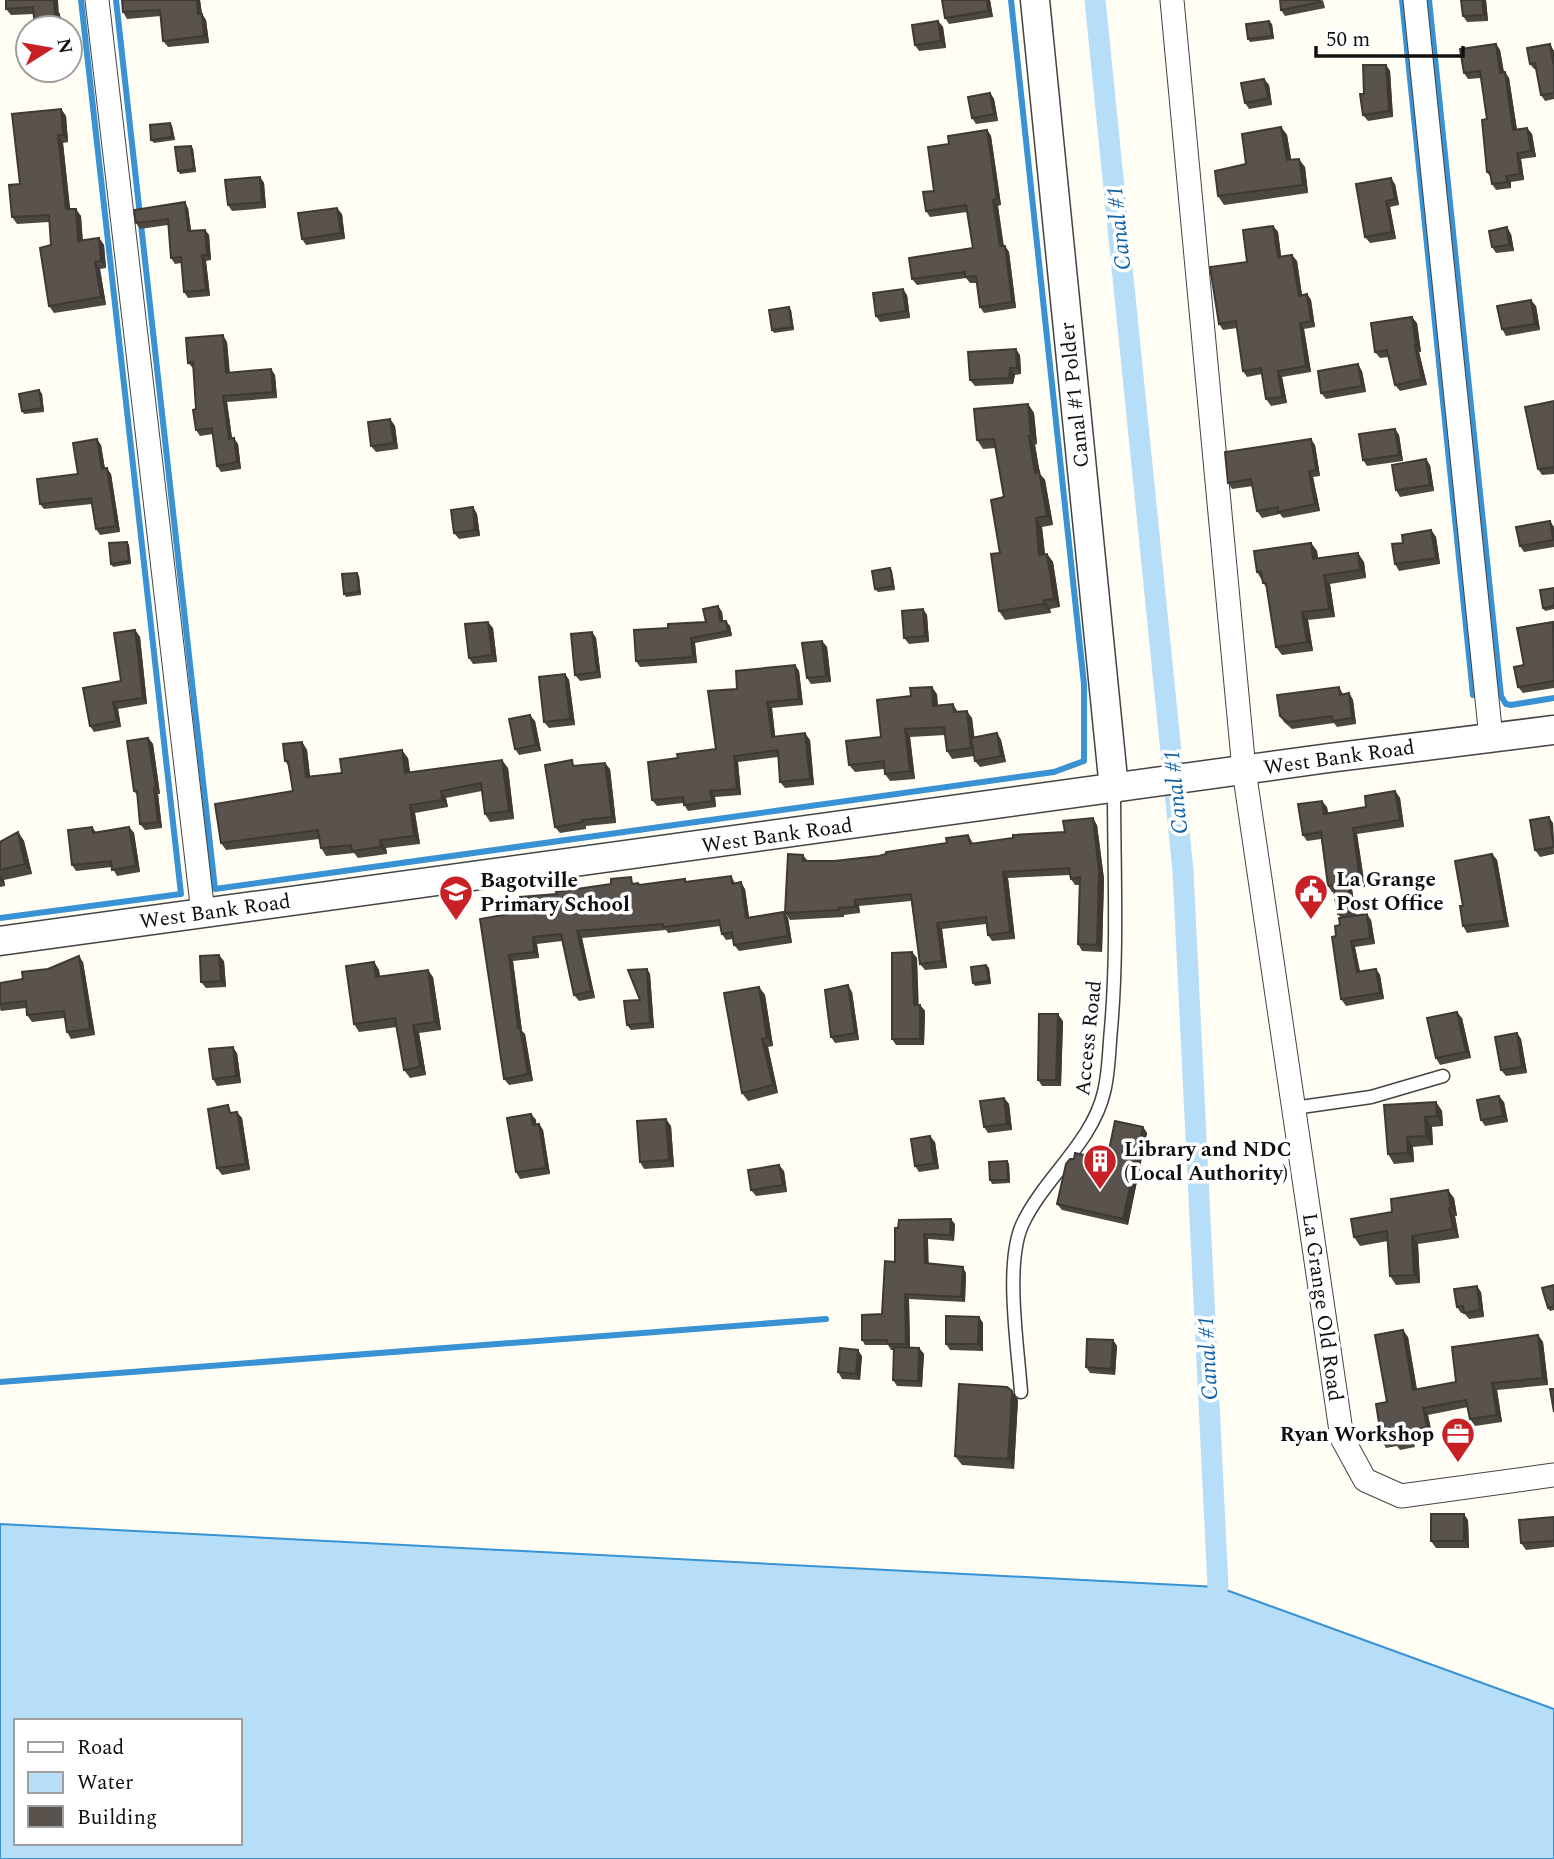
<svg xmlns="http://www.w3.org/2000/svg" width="1554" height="1859" font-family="Spectral,serif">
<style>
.water{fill:#b6def9;stroke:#3992d3;stroke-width:2;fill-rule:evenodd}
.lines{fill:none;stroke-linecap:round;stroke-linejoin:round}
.stream{stroke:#3992d3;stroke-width:6}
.canal{stroke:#b6def9;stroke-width:21}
.service-casing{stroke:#434343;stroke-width:15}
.minor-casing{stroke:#434343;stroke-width:25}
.tertiary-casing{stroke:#434343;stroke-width:31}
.service{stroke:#fff;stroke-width:12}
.minor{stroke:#fff;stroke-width:23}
.tertiary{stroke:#fff;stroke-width:28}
.wall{fill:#4d4741}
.shaded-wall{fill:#3f3935}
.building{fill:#5a524c;stroke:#3f3935;stroke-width:2}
.labels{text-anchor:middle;stroke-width:7;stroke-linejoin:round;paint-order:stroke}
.street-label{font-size:21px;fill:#101010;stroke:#fff}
.poi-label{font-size:21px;font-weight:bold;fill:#101010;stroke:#fff;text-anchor:start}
.water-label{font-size:23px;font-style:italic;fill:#1264a9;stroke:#fff}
</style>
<rect width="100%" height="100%" fill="#fffdf4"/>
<path class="water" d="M0,1524L1218,1587L1554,1709V1859H0ZM16,1721H240V1843H16Z"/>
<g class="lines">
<path class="stream" d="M116,0L215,889L1054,772L1084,761V684L1011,0
M1402,0L1473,695
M1429,0L1501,696L1506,704L1511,705L1554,698
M0,918L181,894L81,0
M0,1382L826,1319"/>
<path class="canal" d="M1095,0L1183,871L1218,1587"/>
<g class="service-casing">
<path id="service" d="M1294,1108L1371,1097L1443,1076
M1021,1392C1018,1347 1004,1262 1023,1223C1045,1177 1092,1143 1104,1092C1109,1072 1109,1049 1111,1029C1118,949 1114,869 1114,789"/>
</g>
<g class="minor-casing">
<path id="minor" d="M97,0L203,913
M1172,0L1244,770L1342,1438L1365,1480L1401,1496L1554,1475
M1415,0L1491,738"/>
</g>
<g class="tertiary-casing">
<path id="tertiary" d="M1035,0L1114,789
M0,941L1329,758L1554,730"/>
</g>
<use href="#service" class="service"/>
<use href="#minor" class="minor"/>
<use href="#tertiary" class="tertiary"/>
</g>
<path class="wall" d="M6,0L59,15L64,21L34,14L11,15L6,9Z
M122,0H200L202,14L206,20L209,43L168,47L163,41L161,16L127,19L123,12Z
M942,0H990L993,17L949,24L945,18Z
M1323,0L1325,8L1285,16L1281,10Z
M1486,0L1488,21L1467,22L1463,16Z
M938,21L943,27L946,48L919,51L915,45Z
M1272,24L1274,39L1250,42L1248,39Z
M1496,44L1500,50L1504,72L1509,78L1517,130L1527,128L1532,134L1536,157L1521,159L1524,180L1511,182V188L1496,190L1492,184L1491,178L1487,172V119L1481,78L1468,79L1464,73Z
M1554,50V99L1545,101L1541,95L1536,69H1534L1530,64Z
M1386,65L1390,71L1393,117L1368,121L1363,115L1364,94Z
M1264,79L1269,85L1272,105L1249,109L1245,103Z
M990,93L994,99L998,121L976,124L972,118Z
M61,109L66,116L68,142L63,143L70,209L81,216L83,241L99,238L104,245L106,268L100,269L106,305L54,313L49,306L51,245L49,222L17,224L12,217L20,184Z
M170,123L172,126L175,140L154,143L151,140Z
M1281,127L1287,135L1291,160L1305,167L1308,193L1224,205L1218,196L1246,164Z
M987,130L991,136L1001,205L998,206L1004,246H1005L1009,252L1016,308L984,313L980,307L977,283H970L966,278L917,285L912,279L973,248L967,212L930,217L926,211L934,191L949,144Z
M191,146L193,149L196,172L180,174L178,171Z
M260,177L264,183L266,208L232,211L228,205Z
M1395,184L1399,205L1390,207L1396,239L1370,243L1365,237Z
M188,208L191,231L205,230L209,235L211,260L206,261L210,296L188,298L184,292L181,263L175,264L171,258L168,225L140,229L136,223Z
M342,214L345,239L306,245L302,239Z
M1273,226L1278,232L1281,256L1297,261L1302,295L1307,294L1311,300L1315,327L1304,329L1311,372L1282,377L1287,403L1271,406L1266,399L1262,374L1247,377L1243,371L1237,328L1223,330L1219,324L1247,262Z
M1511,234L1514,251L1496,253L1492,247Z
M907,295L910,318L880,322L876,316Z
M1536,306L1540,330L1506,336L1502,329Z
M791,310L794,330L774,333L772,330Z
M1417,323L1421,352H1419L1427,385L1400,391L1395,385L1389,357L1380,358L1375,352Z
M227,342L230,373L271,369L275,375L277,398L227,402L232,438L238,444L241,469L221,472L217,466L213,434L200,436L196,430L194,369L188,363Z
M1020,355L1021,374L1015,375L1013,384L975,386L970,380Z
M1362,371L1366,392L1326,399L1321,393Z
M39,390L42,394L44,412L24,414L22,411Z
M1554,401V474L1542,475L1538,469Z
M1028,404L1034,413L1037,444L1035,445L1040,474L1045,480L1053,525L1042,527L1045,554H1047L1053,562L1060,607L1050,609L1051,613L1005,620L999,611L1000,553L1004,497L996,448L983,449L977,440Z
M390,419L395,426L398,449L376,452L371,446Z
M1395,429L1399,435L1403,461L1367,466L1363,460Z
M101,445L105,469L111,474L120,532L100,535L96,529L92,504L44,509L40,504L78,474Z
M1315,445L1320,476L1313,477L1320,511L1283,518L1280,514L1262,518L1257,511L1253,486L1232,489L1228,483Z
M1430,465L1434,491L1400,497L1396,490Z
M473,507L477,514L480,536L459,539L454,533Z
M1554,528V547L1524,552L1520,546Z
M1431,530L1436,537L1440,564L1399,571L1395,564L1403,543Z
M127,542L129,545L131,564L113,567L111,564Z
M1311,543L1317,551L1318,559L1364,562L1366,578L1330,584L1335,617L1308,620L1313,651L1282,655L1276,647L1267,589L1257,572Z
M890,568L892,571L895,590L878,592L875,589Z
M359,576L361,595L346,597L344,594Z
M1554,588V609L1545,611L1543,608Z
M718,606L722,612L723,621L730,626L732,636L695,643L697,663L640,667L636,661L668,628L706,622Z
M923,609L927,615L929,642L909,644L904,638Z
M1554,622V688L1523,693L1518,687L1524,665Z
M493,628L497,662L473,664L469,658Z
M135,630L140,637L147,704L118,709L121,727L94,732L90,726L121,681Z
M592,632L596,638L601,678L580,681L575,675Z
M822,641L827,647L831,682L811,684L807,678Z
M795,665L799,671L803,705L772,708L775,736L810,740L814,785L785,788L780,782L778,757L738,762L741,795L715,797L716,807L688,811L683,803L657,806L652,800L716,749L737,689Z
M565,674L569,680L575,725L549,728L544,722Z
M1339,687L1343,694L1349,693L1353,700L1356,724L1337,727L1334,723L1292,729L1284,722L1280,716Z
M937,694L938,705L953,704L958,712L972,718L974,738L997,733L1001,740L1006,762L980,767L975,761V756L952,759L947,751L945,735L910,737L915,779L890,781L885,774L884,769L855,772L849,765L881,737Z
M535,721L541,751L519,755L515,749Z
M148,738L153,744L160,794H158L162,828L145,830L140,824L137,795L134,791Z
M302,742L307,750L310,776L342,773L408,758L410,772L508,768L514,819L490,822L485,814L482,791L446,798L448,807L415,813L420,844L386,848L387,854L358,858L354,853L326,856L321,848L319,839L226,850L221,843L293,791L290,768L285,761Z
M576,766L610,769L616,823L586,826V829L560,833L555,827Z
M1395,791L1400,798L1404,827L1357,834L1365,887L1352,889L1356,916L1371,920L1375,944L1355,947L1360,971L1376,969L1380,975L1384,999L1346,1006L1341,999L1336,936L1340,925L1341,918L1338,914L1334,892H1332L1328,886L1321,839L1307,841L1303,835L1327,807L1328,813L1366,807Z
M1553,823L1554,854L1540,857L1535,850Z
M1097,825L1104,879L1102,952L1082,951L1078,944L1080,885H1075L1071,879L1070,875L1008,878L1015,939L992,941L988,935L986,924L942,929L947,968L925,970L920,964L911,901L859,906L860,913L844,915V917L790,920L785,913L803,855L808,861H834L879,856L947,843L968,835L973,843L1065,832Z
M92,827L96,832L129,827L134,833L140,872L117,876L112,867L76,871L72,865Z
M18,832L24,841L32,874L4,880L5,886L0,887V842Z
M1492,854L1497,860L1509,927L1467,933L1463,926V906Z
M731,876L735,883L745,889L749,917L784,912L788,918L792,943L739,951L734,945L733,939L726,940L722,934L720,926L668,933L666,930L582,938L595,998L579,1001L574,995L562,941L537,944L539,958L513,961L522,1031L525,1034L533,1081L509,1085L504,1079L480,919L521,912L557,894L635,883L640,885L685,879L687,882Z
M912,952L917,958L918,1005H920L925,1011L924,1045H896L892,1039Z
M224,961L226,987L206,988L201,982Z
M83,962L95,1035L71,1039L67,1032L65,1018L32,1022L27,1015L26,1008L1,1011L0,1009V983L23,979L48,969Z
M374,962L379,970L380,977H433L441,1030L419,1033L426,1075L410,1078L404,1070L397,1027L359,1032L354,1024Z
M986,965L989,968L991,984L975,986L973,983Z
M647,969L650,974L654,1028L631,1030L627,1025L640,1000Z
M759,987L765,995L773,1046L768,1047L778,1093L748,1101L742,1093Z
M852,992L859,1040L835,1043L831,1037Z
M1462,1018L1471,1058L1440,1065L1436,1058Z
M1063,1021L1061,1086H1042L1038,1080Z
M1517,1033L1521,1039L1527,1073L1506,1076L1501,1070Z
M237,1053L241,1083L217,1086L213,1079Z
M1004,1098L1009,1104L1012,1130L988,1133L984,1127Z
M1436,1102L1442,1111L1443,1126L1432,1127L1433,1145L1413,1147L1414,1162L1394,1164L1388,1154Z
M1504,1102L1508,1122L1485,1126L1481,1120Z
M233,1112L242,1118L250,1170L222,1175L217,1168Z
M531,1114L536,1120V1125L539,1124L543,1130L550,1174L520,1179L516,1172Z
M671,1126L674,1167L644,1169L640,1162Z
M1143,1127L1147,1133L1128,1225L1062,1210L1057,1204L1074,1159L1107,1160Z
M935,1142L939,1169L919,1172L915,1166Z
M1007,1161L1009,1164L1010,1183L992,1184L990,1180Z
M784,1171L787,1192L756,1196L751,1190Z
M1454,1198L1457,1216H1455L1459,1238L1418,1244L1420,1283L1396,1285L1390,1276L1388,1241L1360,1246L1354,1237L1392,1212Z
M955,1224L954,1241L928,1239V1264L966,1273L965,1302L909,1299L910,1348H919L924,1354L922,1387L897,1386L893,1380L894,1350H891L888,1345H865L862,1340L882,1314L895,1262V1228Z
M1554,1285V1310L1550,1311L1548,1308Z
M1481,1292L1484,1317L1469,1319L1464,1313H1461L1457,1307Z
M979,1317L983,1323V1351L950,1350L946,1344Z
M1538,1335L1543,1342L1548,1385L1497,1390L1502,1422L1475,1426L1470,1419L1468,1407L1428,1415L1432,1434L1426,1435L1427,1439L1414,1442L1415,1447L1400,1450L1397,1446L1386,1448L1382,1441L1408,1337L1417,1389L1456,1382Z
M1113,1340L1117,1346L1115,1375L1090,1373L1086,1367Z
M862,1356L860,1380L842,1379L838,1372Z
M1012,1391L1018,1400L1014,1469L962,1465L955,1456Z
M1554,1517V1547L1526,1550L1521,1543Z
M1468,1520L1469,1548H1436L1431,1541Z"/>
<path class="shaded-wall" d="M54,0H58L59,15L64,21V28H60L55,15Z
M197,0H200L202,14L206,20L209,43L204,36L198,14Z
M987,0H990L993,17L988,11Z
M1482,0H1486L1488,21L1484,15Z
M938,21L943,27L946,48L941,41Z
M1269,21L1272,24L1274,39L1272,36Z
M1496,44L1500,50L1505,79L1500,73Z
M1550,44L1554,51V67Z
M1386,65L1390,71L1393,117L1389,111Z
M1505,72L1509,78L1518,136L1513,130Z
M1264,79L1269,85L1272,105L1268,98Z
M990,93L994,99L998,121L994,114Z
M61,109L66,116L68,142L63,135Z
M170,123L172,126L175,140L172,137Z
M1281,127L1287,135L1293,169L1287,160Z
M1527,128L1532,134L1536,157L1531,151Z
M987,130L991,136L1001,205L997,199Z
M58,135L63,143L71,217L66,209Z
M191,146L193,149L196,172L194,169Z
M1517,153L1521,159L1524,180L1520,174Z
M1299,159L1305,167L1308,193L1303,185Z
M1506,176L1511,182V188L1507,182Z
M260,177L264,183L266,208L262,202Z
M1391,178L1395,184L1399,205L1395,199Z
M993,200L998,206L1004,252L1000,246Z
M1386,201L1390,207L1396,239L1392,232Z
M185,202L188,208L192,237L188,231Z
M337,208L342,214L345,239L341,233Z
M76,209L81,216L83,249L78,241Z
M1273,226L1278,232L1282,263L1278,257Z
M1507,227L1511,234L1514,251L1509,245Z
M205,230L209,235L211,260L207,255Z
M99,238L104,245L106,268L101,261Z
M1005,246L1009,252L1016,308L1012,302Z
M202,255L206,261L210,296L206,290Z
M1292,255L1297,261L1303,302L1299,296Z
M95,262L100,269L106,305L101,297Z
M903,289L907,295L910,318L906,311Z
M1307,294L1311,300L1315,327L1311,321Z
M1531,300L1536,306L1540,330L1535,324Z
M789,307L791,310L794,330L792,327Z
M1412,317L1417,323L1421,352L1416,346Z
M1300,323L1304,329L1311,372L1306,366Z
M223,335L227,342L230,380L226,373Z
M1415,346L1419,352L1427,385L1422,379Z
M1016,349L1020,355L1021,374L1017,368Z
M1358,364L1362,371L1366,392L1362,386Z
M1010,368L1015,375L1013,384L1009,378Z
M271,369L275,375L277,398L273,392Z
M1278,371L1282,377L1287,403L1282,397Z
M39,390L42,394L44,412L42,408Z
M223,396L227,402L233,445L229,439Z
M1028,404L1034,413L1037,444L1031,436Z
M390,419L395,426L398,449L394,443Z
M1395,429L1399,435L1403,461L1399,455Z
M1029,436L1035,445L1040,474L1045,480L1053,525L1047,516L1035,473Z
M234,438L238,444L241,469L237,462Z
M97,439L101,445L106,475L102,469Z
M1311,439L1315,445L1320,476L1316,470Z
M1426,459L1430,465L1434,491L1430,485Z
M107,468L111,474L120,532L116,526Z
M1309,471L1313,477L1320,511L1315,504Z
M473,507L477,514L480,536L475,530Z
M1036,518L1042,527L1046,563L1039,555Z
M1550,521L1554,527V541L1553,540Z
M1431,530L1436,537L1440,564L1436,558Z
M127,542L129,545L131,564L129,561Z
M1311,543L1317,551L1319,568L1313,559Z
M1358,553L1364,562L1366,578L1360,570Z
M1047,554L1053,562L1060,607L1054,599Z
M890,568L892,571L895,590L893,586Z
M357,573L359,576L361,595L359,592Z
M1324,575L1330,584L1335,617L1329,609Z
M1044,600L1050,609L1051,613L1044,604Z
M718,606L722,612L724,627L720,621Z
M923,609L927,615L929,642L925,636Z
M1302,612L1308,620L1313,651L1307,642Z
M726,621L730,626L732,636L728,631Z
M488,622L493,628L497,662L492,655Z
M135,630L140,637L147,704L143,698Z
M592,632L596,638L601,678L597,672Z
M691,638L695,643L697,663L693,657Z
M822,641L827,647L831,682L826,676Z
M795,665L799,671L803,705L799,699Z
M565,674L569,680L575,725L570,719Z
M932,687L937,694L938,713L933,706Z
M1349,693L1353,700L1356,724L1352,718Z
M113,702L118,709L121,727L117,721Z
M767,702L772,708L776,743L772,737Z
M967,711L972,718L977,756L971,748Z
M530,715L535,721L541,751L536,745Z
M905,729L910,737L915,779L910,771Z
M805,733L810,740L814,785L810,779Z
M997,733L1001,740L1006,762L1001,756Z
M148,738L153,744L160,794L156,788Z
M302,742L307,750L311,785L306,777Z
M402,750L408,758L411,780L405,773Z
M734,756L738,762L741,795L737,789Z
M502,760L508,768L514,819L509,811Z
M605,763L610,769L616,823L612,817Z
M154,788L158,794L162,828L158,822Z
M441,791L446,798L448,807L442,800Z
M710,791L715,797L716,807L712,801Z
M1395,791L1400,798L1404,827L1400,820Z
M1322,801L1327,807L1329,820L1324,814Z
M410,805L415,813L420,844L414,836Z
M1549,817L1553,823L1554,844Z
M1093,818L1097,825L1104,879L1102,952L1097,945Z
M129,827L134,833L140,872L136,866Z
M1353,828L1357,834L1365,887L1360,881Z
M18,832L24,841L32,874L25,864Z
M380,840L386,848L387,854L381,847Z
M1492,854L1497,860L1509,927L1505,921Z
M1003,872L1008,878L1015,939L1010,932Z
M0,875L4,880L5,886L0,880Z
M741,882L745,889L750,924L746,918Z
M1348,883L1352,889L1357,919L1352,912Z
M855,900L859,906L860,913L855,907Z
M784,912L788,918L792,943L788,936Z
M1367,914L1371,920L1375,944L1370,938Z
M937,923L942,929L947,968L942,961Z
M577,931L582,938L595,998L591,991Z
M533,937L537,944L539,958L534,952Z
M1351,941L1355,947L1361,978L1357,972Z
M912,952L917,958L919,1011L914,1005Z
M219,955L224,961L226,987L221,981Z
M509,955L513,961L522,1031L525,1034L533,1081L528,1074L518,1028Z
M79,956L83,962L95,1035L90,1029Z
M374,962L379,970L381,985L376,977Z
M986,965L989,968L991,984L989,981Z
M647,969L650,974L654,1028L650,1023Z
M1376,969L1380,975L1384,999L1380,993Z
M428,970L433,977L441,1030L435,1022Z
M848,985L852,992L859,1040L855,1033Z
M759,987L765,995L773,1046L767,1038Z
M920,1005L925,1011L924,1045L920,1039Z
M1457,1012L1462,1018L1471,1058L1466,1052Z
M1058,1014L1063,1021L1061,1086L1056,1080Z
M413,1025L419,1033L426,1075L420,1067Z
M1517,1033L1521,1039L1527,1073L1522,1067Z
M762,1039L768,1047L778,1093L773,1085Z
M233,1047L237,1053L241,1083L236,1076Z
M1499,1096L1504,1102L1508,1122L1503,1116Z
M1004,1098L1009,1104L1012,1130L1007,1124Z
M1436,1102L1442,1111L1443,1126L1437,1116Z
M237,1112L242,1118L250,1170L246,1164Z
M531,1114L536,1120L537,1131L533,1125Z
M1425,1117L1432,1127L1433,1145L1426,1136Z
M666,1119L671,1126L674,1167L669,1160Z
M539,1124L543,1130L550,1174L546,1168Z
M1143,1127L1147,1133L1128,1225L1123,1219Z
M930,1136L935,1142L939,1169L934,1163Z
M1407,1137L1413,1147L1414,1162L1408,1153Z
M1007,1161L1009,1164L1010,1183L1008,1180Z
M779,1165L784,1171L787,1192L783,1185Z
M1448,1190L1454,1198L1457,1216L1451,1207Z
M1449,1208L1455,1216L1459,1238L1453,1229Z
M951,1219L955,1224L954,1241L950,1235Z
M924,1234L928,1239L929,1269L925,1263Z
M1412,1236L1418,1244L1420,1283L1414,1275Z
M963,1267L966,1273L965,1302L961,1297Z
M1477,1286L1481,1292L1484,1317L1480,1310Z
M905,1294L909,1299L910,1349L906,1344Z
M979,1317L983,1323V1351L978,1344Z
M1403,1330L1408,1337L1418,1397L1413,1390Z
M1538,1335L1543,1342L1548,1385L1543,1378Z
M1113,1340L1117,1346L1115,1375L1111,1369Z
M919,1348L924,1354L922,1387L918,1381Z
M858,1350L862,1356L860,1380L856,1374Z
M1492,1383L1497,1390L1502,1422L1497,1415Z
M1012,1391L1018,1400L1014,1469L1008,1459Z
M1423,1408L1428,1415L1432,1434L1427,1427Z
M1464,1514L1468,1520L1469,1548L1464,1541Z"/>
<path class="building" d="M6,0H54L55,15L59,14L60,28H35L33,7L6,9Z
M122,0H197L198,14H202L204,36L163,41L160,10L123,12Z
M942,0H987L988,11L945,18Z
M1280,0H1320V2L1281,10Z
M1461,0H1482L1484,15L1463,16Z
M938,21L941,41L915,45L912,25Z
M1269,21L1272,36L1248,39L1246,24Z
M1496,44L1500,73L1505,72L1513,130L1527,128L1531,151L1517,153L1520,174L1506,176L1507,182L1492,184L1490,172H1487L1482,120L1487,119L1480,71L1464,73L1460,49Z
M1550,44L1554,67V93L1541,95L1535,63L1530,64L1527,48Z
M1363,65H1386L1389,111L1363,115L1360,94H1364Z
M1264,79L1268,98L1245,103L1241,83Z
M990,93L994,114L972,118L968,97Z
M61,109L63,135H58L66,209H76L78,241L99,238L101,261L95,262L101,297L49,306L40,248L51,245L49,215L12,217L9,185L20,184L12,114Z
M170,123L172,137L151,140L150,125Z
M1281,127L1287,160L1299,159L1303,185L1218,196L1215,171L1246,164L1242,134Z
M987,130L997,199L993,200L1000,246H1005L1012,302L980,307L976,276L965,277V272L912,279L909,258L973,248L966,205L926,211L923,192L934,191L928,147L949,144L948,136Z
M191,146L194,169L178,171L175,147Z
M260,177L262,202L228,205L225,180Z
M1391,178L1395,199L1386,201L1392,232L1365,237L1356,184Z
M185,202L188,231L205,230L207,255H202L206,290L184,292L181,257L171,258L168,219L136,223L134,210Z
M337,208L341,233L302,239L298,213Z
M1273,226L1278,257L1292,255L1299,296L1307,294L1311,321L1300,323L1306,366L1278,371L1282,397L1266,399L1261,368L1243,371L1236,321L1219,324L1210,267L1247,262L1243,230Z
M1507,227L1509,245L1492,247L1489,231Z
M903,289L906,311L876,316L873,293Z
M1531,300L1535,324L1502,329L1497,306Z
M789,307L792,327L772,330L769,310Z
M1412,317L1416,346H1415L1422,379L1395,385L1387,350L1375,352L1371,323Z
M223,335L226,373L271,369L273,392L223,396L229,439L234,438L237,462L217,466L212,428L196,430L193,410L196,409L193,362L188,363L186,338Z
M1016,349L1017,368H1010L1009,378L970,380L968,352Z
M1358,364L1362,386L1321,393L1318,371Z
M39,390L42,408L22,411L19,394Z
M1554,401V467L1538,469L1525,407Z
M1028,404L1031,436H1029L1035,473L1039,471L1047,516L1036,518L1039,555L1047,554L1054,599L1044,600V604L999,611L991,554L1000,553L991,500L1004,497L994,439L977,440L974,409Z
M390,419L394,443L371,446L368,422Z
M1395,429L1399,455L1363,460L1359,434Z
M97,439L102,469L107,468L116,526L96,529L91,498L40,504L37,479L78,474L73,443Z
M1311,439L1316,470L1309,471L1315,504L1278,512V507L1257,511L1251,479L1228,483L1225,452Z
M1426,459L1430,485L1396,490L1392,465Z
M473,507L475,530L454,533L451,510Z
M1550,521L1553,540L1520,546L1516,527Z
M1431,530L1436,558L1395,564L1392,544L1403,543L1402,535Z
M127,542L129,561L111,564L109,543Z
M1311,543L1313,559L1358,553L1360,570L1324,575L1329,609L1302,612L1307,642L1276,647L1266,583H1263L1261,571L1257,572L1254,551Z
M890,568L893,586L875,589L872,571Z
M357,573L359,592L344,594L342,574Z
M1554,588V606L1543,608L1540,590Z
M718,606L720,621H726L728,631L691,638L693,657L636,661L634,630L668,628V624L706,622L703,609Z
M923,609L925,636L904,638L902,611Z
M488,622L492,655L469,658L465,624Z
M1553,622L1554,681L1518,687L1514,667L1524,665L1517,628Z
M135,630L143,698L113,702L117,721L90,726L83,688L121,681L114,633Z
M592,632L597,672L575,675L571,634Z
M822,641L826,676L807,678L802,643Z
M795,665L799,699L767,702L772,737L805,733L810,779L780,782L778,750L734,756L737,789L710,791L712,801L684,805L683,797L652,800L648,762L678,758L677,754L716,749L708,691L737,689L736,671Z
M565,674L570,719L544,722L539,677Z
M932,687L933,706L953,704L954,712L967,711L971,748L947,751L944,727L905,729L910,771L885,774L884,761L849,765L846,741L881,737L877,700L911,696L910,688Z
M1339,687L1340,695L1349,693L1352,718L1333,721L1332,716L1288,722L1280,716L1277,695Z
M530,715L536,745L515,749L509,719Z
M997,733L1001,756L975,761L971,738Z
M148,738L156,788H154L158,822L140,824L137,791H134L127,741Z
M302,742L306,777L342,773L340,759L402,750L405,773L502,760L509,811L485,814L481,783L441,791L442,800L410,805L414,836L380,840L381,847L352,851L351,845L321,848L318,830L221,843L215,804L293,791L288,761H285L283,744Z
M572,760L573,766L605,763L612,817L582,820V822L555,827L545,765Z
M1395,791L1400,820L1353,828L1360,881L1348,883L1352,912L1338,914L1333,885L1328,886L1321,832L1303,835L1298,804L1322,801L1324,814L1366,807L1365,796Z
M1549,817L1554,847L1535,850L1530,820Z
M1093,818L1099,872L1097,945L1078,944L1080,877L1071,879L1069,868L1003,872L1010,932L988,935L986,917L937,923L942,961L920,964L911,894L855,900V907L839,908V910L785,913L788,854L803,855V861H834L879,856L886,854V852L947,843L946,838L968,835L970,844L1013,838V835L1065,832L1063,821Z
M92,827L93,833L129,827L136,866L112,870L111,861L72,865L68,830Z
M18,832L25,864L0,870V842Z
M1492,854L1505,921L1463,926L1460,906H1463L1455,861Z
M731,876L732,884L741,882L746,918L784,912L788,936L734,945L732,932L722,934L719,920L663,927V924L577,931L591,991L574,995L561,934L533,937L534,952L509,955L518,1028H520L528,1074L504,1079L480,919L521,912L520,897L557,894L556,892L611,884V879L631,877L632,884L638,883L639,885L685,879V882Z
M1367,914L1370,938L1351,941L1357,972L1376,969L1380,993L1341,999L1332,937L1336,936L1335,926L1340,925L1339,918Z
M912,952L914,1005H920V1039H892V953Z
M219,955L221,981L201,982L200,956Z
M79,956L90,1029L67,1032L64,1011L27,1015L26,1001L0,1004V983L23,979L22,972L48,969Z
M374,962L376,977L428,970L435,1022L413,1025L420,1067L404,1070L395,1018L354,1024L346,966Z
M986,965L989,981L973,983L971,967Z
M647,969L650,1023L627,1025L624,1001L640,1000L628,970Z
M848,985L855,1033L831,1037L825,990Z
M759,987L767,1038L762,1039L773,1085L742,1093L724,993Z
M1457,1012L1466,1052L1436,1058L1427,1018Z
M1039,1014H1058L1056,1080H1038Z
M1517,1033L1522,1067L1501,1070L1495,1037Z
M233,1047L236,1076L213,1079L209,1049Z
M1499,1096L1503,1116L1481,1120L1477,1100Z
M1004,1098L1007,1124L984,1127L980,1101Z
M1436,1102L1437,1116L1425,1117L1426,1136L1407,1137L1408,1153L1388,1154L1384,1105Z
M228,1105L230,1113L237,1112L246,1164L217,1168L208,1109Z
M531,1114L533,1125L539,1124L546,1168L516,1172L507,1118Z
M666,1119L669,1160L640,1162L637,1121Z
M1115,1121L1143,1127L1123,1219L1057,1204L1066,1164L1070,1159H1074L1075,1153L1107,1160Z
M930,1136L934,1163L915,1166L911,1139Z
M1007,1161L1008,1180H990L989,1162Z
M779,1165L783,1185L751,1190L748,1170Z
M1448,1190L1451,1207L1449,1208L1453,1229L1412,1236L1414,1275L1390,1276L1387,1231L1354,1237L1351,1219L1392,1212L1391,1199Z
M951,1219L950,1235L924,1234L925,1263L963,1267L961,1297L905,1294L906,1344H888L887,1340H862V1315L882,1314L885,1261L895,1262V1228H898L899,1220Z
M1554,1285V1306L1548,1308L1542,1288Z
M1477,1286L1480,1310L1464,1313L1463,1306L1457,1307L1454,1289Z
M946,1316L979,1317L978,1344H946Z
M1403,1330L1413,1390L1456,1382L1452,1347L1538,1335L1543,1378L1492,1383L1497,1415L1470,1419L1466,1400L1423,1408L1427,1427L1421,1428L1422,1432L1409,1435L1410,1440L1395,1443L1394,1439L1382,1441L1376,1404L1387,1402L1375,1335Z
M1087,1339L1113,1340L1111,1369L1086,1367Z
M894,1347L919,1348L918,1381L893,1380Z
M840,1348L858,1350L856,1374L838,1372Z
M959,1384L1007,1387L1012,1391L1008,1459L955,1456Z
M1550,1389H1554V1412Z
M1431,1514H1464V1541H1431Z
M1554,1517V1541L1521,1543L1519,1520Z"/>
<defs>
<g id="civic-pin" transform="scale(1.75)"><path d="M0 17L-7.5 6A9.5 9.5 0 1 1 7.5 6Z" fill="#c82125" stroke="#fff"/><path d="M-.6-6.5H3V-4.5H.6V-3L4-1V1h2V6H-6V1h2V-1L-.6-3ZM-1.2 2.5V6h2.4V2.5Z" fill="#fff"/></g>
<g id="school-pin" transform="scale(1.75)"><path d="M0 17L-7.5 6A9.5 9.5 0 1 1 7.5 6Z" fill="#c82125" stroke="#fff"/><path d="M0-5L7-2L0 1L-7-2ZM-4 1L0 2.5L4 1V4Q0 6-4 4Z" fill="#fff"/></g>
<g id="building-pin" transform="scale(1.75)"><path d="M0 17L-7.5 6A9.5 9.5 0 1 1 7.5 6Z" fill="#c82125" stroke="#fff"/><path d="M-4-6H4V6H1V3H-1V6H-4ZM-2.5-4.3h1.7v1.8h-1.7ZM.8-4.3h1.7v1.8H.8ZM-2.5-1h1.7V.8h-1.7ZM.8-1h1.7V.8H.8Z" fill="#fff"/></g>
<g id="office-pin" transform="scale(1.75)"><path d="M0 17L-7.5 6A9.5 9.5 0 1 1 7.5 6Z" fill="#c82125" stroke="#fff"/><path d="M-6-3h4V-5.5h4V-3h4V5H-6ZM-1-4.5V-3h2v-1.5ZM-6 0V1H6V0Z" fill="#fff"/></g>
</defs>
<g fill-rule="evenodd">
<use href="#civic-pin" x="1311" y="891"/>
<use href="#school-pin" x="456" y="892"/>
<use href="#building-pin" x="1100" y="1161"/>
<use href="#office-pin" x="1458" y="1434"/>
</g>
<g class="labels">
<g class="street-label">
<text transform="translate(1074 395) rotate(-96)" y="7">Canal #1 Polder</text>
<text transform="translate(1339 757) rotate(-8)" y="7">West Bank Road</text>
<text transform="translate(777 835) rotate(-8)" y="7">West Bank Road</text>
<text transform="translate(215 911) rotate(-8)" y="7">West Bank Road</text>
<text transform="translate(1088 1038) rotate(-84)" y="7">Access Road</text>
<text transform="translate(1323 1307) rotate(82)" y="7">La Grange Old Road</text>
</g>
<g class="poi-label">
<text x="1336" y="886">La Grange<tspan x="1336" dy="24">Post Office</tspan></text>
<text x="480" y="887">Bagotville<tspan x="480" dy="24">Primary School</tspan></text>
<text x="1124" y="1156">Library and NDC<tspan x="1124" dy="24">(Local Authority)</tspan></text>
<text x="1434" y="1441" text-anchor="end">Ryan Workshop</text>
</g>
<g class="water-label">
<text transform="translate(1118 228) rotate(-96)" y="8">Canal #1</text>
<text transform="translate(1175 792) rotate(-96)" y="8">Canal #1</text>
<text transform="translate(1207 1358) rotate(-93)" y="8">Canal #1</text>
</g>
</g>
<rect x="14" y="1719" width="228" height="126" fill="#ffffff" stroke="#9f9f9f" stroke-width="2"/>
<rect x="28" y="1742" width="35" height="10" fill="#ffffff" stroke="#9f9f9f" stroke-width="2"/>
<text x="77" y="1754" font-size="21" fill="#101010">Road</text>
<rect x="28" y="1772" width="35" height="21" fill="#b6def9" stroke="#9f9f9f" stroke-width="2"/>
<text x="77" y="1789" font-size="21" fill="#101010">Water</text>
<rect x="28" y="1806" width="35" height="21" fill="#5a524c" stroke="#9f9f9f" stroke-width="2"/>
<text x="77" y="1824" font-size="21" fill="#101010">Building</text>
<g transform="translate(49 49) rotate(79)"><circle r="33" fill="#ffffff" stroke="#9f9f9f" stroke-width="2"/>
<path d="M0-5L12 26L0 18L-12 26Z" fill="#c82125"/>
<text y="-10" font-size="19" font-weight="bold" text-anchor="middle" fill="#101010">N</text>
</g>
<path d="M1316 46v10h147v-10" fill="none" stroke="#101010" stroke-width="3.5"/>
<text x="1326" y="46" font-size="21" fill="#101010" stroke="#ffffff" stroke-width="5" paint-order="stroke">50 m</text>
</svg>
